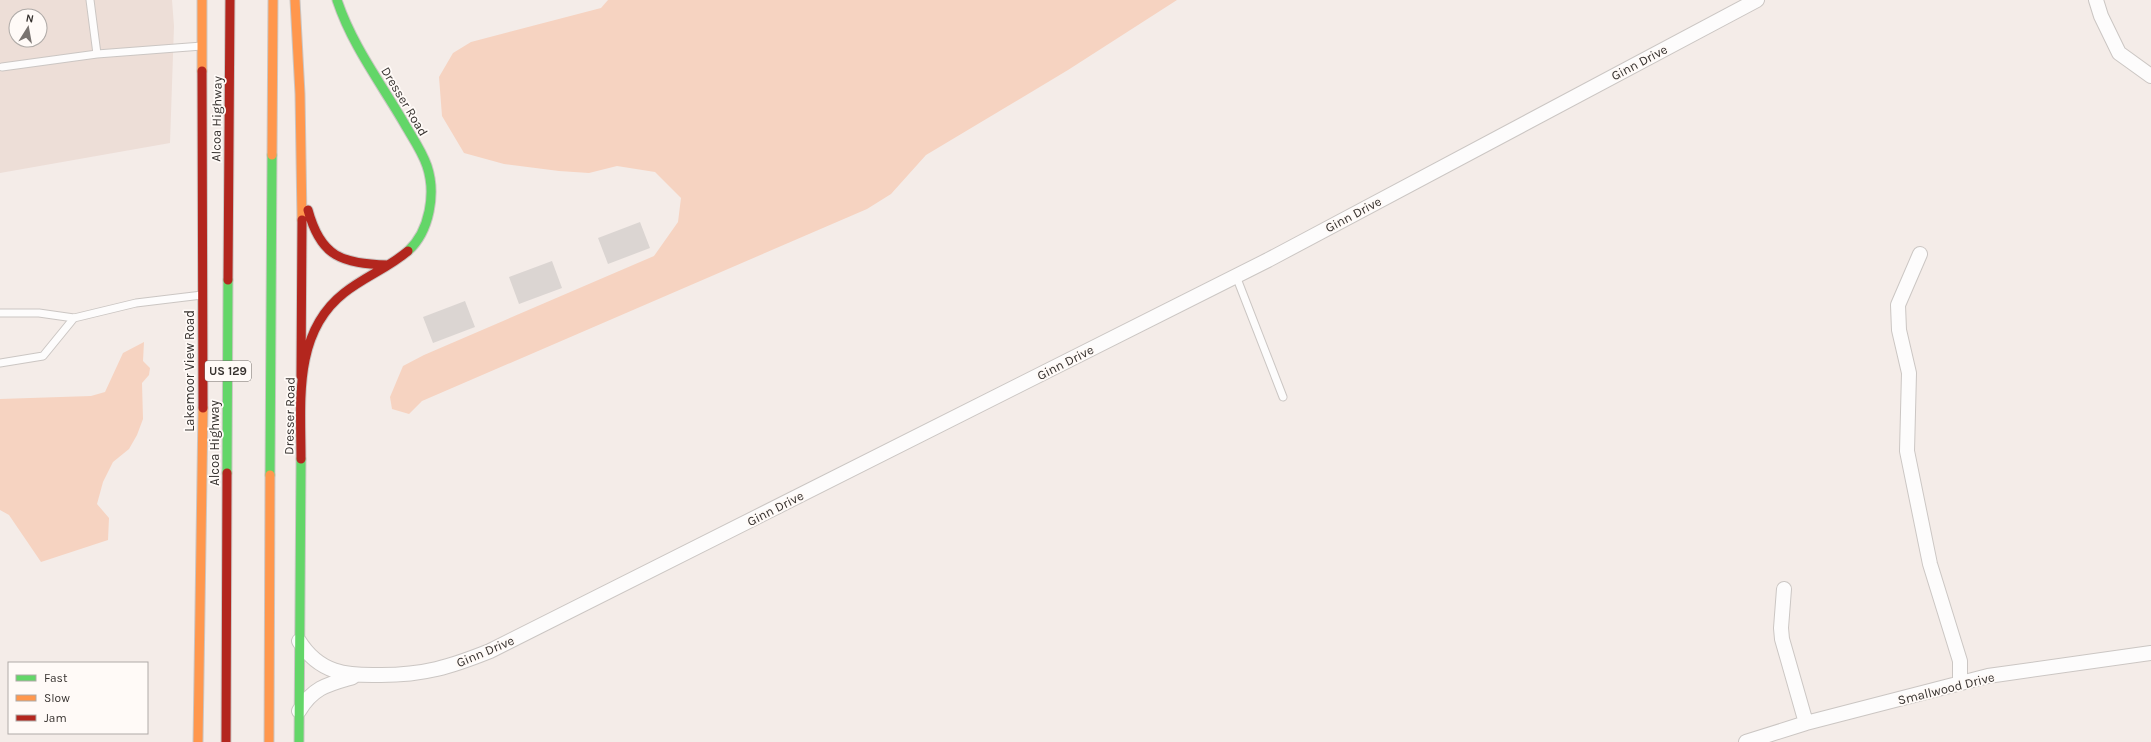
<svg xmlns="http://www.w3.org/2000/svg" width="2151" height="742" font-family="Karla,sans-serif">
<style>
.built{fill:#edded7;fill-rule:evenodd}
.green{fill:#f6d3c1}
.building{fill:#dbd5d2}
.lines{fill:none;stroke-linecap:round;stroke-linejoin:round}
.lane-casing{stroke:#cbc6c3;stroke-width:9}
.street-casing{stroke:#cbc6c3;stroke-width:16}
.fast-casing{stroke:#cbc6c3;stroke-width:11}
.slow-casing{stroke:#cbc6c3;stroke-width:11}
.jam-casing{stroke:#cbc6c3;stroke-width:11}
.lane{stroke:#fdfcfc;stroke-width:7}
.street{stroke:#fdfcfc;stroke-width:14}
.fast{stroke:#63d668;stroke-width:9}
.slow{stroke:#ff974d;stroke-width:9}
.jam{stroke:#b3261e;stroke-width:9}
.labels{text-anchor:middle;stroke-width:3.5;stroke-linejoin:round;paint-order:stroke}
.shield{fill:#fffaf7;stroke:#736e6b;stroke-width:1}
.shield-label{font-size:12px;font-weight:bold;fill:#37322f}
.street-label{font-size:13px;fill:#37322f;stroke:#fffaf7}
</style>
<rect width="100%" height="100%" fill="#f4ece8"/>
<path class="built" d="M0,0H172L174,26L170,143L0,173ZM16,16H40V40H16Z"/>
<path class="green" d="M608,0H1177L1068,70L926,155L891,194L867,209L422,401L409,414L392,409L390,397L403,366L424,355L654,256L678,222L681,198L655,172L617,166L589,173L559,171L504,164L464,153L442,116L439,77L453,53L471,42L601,8Z
M144,342L143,361L150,368L149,375L142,383L143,419L137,435L129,449L113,462L103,482L97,504L109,518L108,540L41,562L9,515L0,510V399L91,396L105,392L123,353Z"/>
<path class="building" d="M640,222L650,248L608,264L598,238Z
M552,261L562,288L519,304L509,277Z
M465,301L475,327L433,343L423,317Z"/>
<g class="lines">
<g class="lane-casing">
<path id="lane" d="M90,0L97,54
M2,67L97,54L202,46
M1236,276L1283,397
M0,313H39L74,318L136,303L202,295
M0,363L43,356L74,318"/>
</g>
<g class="street-casing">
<path id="street" d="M2096,0L2101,16L2119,53L2151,76
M1920,254L1898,305L1899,330L1909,373L1907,451L1930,564L1960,661V683
M1784,589L1781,628L1782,639L1806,723
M299,641C319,673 346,676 381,675C424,675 450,667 490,651L1268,260L1757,0
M299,711C313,687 329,684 353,677
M1746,742L1806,723L1988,676L2151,653"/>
</g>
<g class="fast-casing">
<path id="fast" d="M337,0C352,45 380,82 404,123C412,137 422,151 427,166C436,193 430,231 408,251
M227,473L228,280
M270,475L272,155
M299,742L301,459"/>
</g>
<g class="slow-casing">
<path id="slow" d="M202,0V71
M295,0L300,94L302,220
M272,155L273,0
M198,742L203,408
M269,742L270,475"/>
</g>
<g class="jam-casing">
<path id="jam" d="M202,71L203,408
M308,210C321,258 342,263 388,265
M228,280L230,0
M301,376L302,220
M301,459C301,401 293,333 344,293C364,277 388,268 408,251
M226,742L227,473"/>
</g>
<use href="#lane" class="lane"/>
<use href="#street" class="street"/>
<use href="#fast" class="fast"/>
<use href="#slow" class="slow"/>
<use href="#jam" class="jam"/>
</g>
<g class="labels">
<rect class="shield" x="205" y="361" width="46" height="20" rx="3"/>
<g class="shield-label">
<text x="228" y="375">US 129</text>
</g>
<g class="street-label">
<text transform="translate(1639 62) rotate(-28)" y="5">Ginn Drive</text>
<text transform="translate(405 101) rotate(59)" y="5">Dresser Road</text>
<text transform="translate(216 119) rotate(-89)" y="5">Alcoa Highway</text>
<text transform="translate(1353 214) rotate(-28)" y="5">Ginn Drive</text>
<text transform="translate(1065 362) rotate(-27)" y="5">Ginn Drive</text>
<text transform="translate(189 371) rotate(-90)" y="5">Lakemoor View Road</text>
<text transform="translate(289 416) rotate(-89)" y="5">Dresser Road</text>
<text transform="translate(214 443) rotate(-90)" y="5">Alcoa Highway</text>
<text transform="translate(775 508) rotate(-27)" y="5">Ginn Drive</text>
<text transform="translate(485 651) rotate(-23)" y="5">Ginn Drive</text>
<text transform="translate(1946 688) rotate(-14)" y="5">Smallwood Drive</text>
</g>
</g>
<rect x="8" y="662" width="140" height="72" fill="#fffaf7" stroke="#afaaa7"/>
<rect x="16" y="675" width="20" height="6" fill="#63d668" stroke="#afaaa7"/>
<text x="44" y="682" font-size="12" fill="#37322f">Fast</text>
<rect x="16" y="695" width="20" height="6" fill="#ff974d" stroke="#afaaa7"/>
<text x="44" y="702" font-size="12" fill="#37322f">Slow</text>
<rect x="16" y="715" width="20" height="6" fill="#b3261e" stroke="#afaaa7"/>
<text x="44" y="722" font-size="12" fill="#37322f">Jam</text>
<g transform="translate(28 28) rotate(11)"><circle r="19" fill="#fffaf7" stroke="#afaaa7"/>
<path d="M0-3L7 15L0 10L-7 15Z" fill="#797370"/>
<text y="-6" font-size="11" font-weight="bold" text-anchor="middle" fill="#37322f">N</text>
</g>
</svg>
